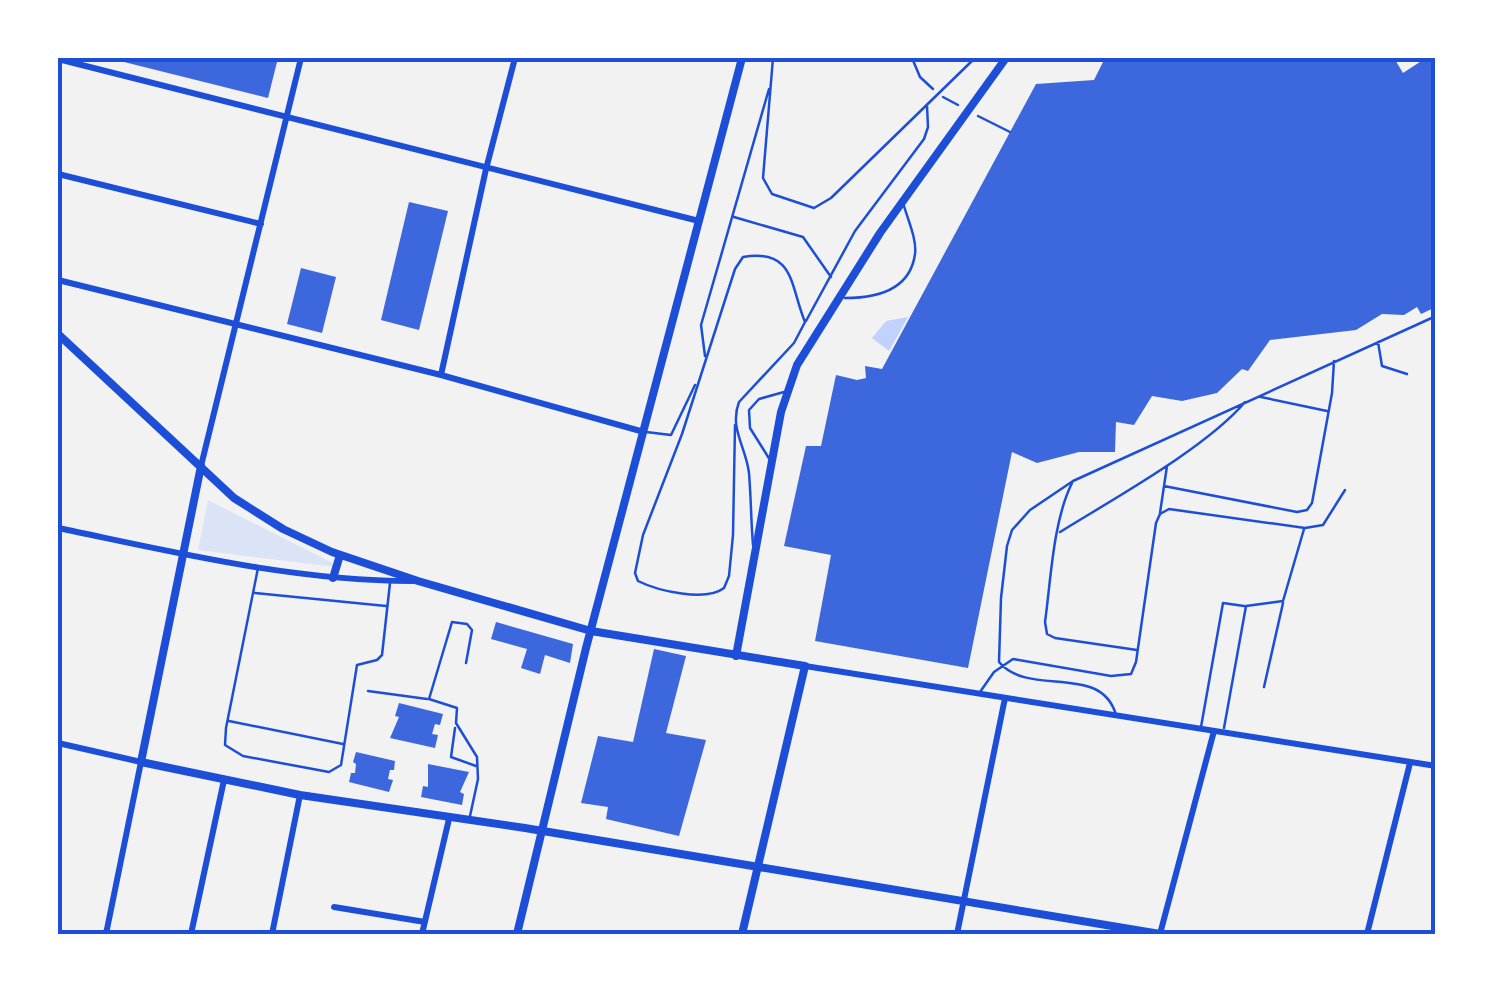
<svg xmlns="http://www.w3.org/2000/svg" width="1493" height="992" font-family="Ubuntu,sans-serif">
<style>
.green{fill:#dbe4f7}
.water{fill:#bfd3fe}
.building{fill:#3d67dc}
.lines{fill:none;stroke-linecap:round;stroke-linejoin:round}
.path{stroke:#1d4ed8;stroke-width:2.5}
.service{stroke:#1d4ed8;stroke-width:2.5}
.minor{stroke:#1d4ed8;stroke-width:6}
.tertiary{stroke:#1d4ed8;stroke-width:8}
.neatline{fill:none;stroke:#1d4ed8;stroke-width:4}
</style>
<rect width="100%" height="100%" fill="#f2f2f2"/>
<path class="green" d="M208,500L343,568L198,550Z"/>
<path class="water" d="M908,317L889,351L872,338L886,321Z"/>
<path class="building" d="M108,58H278L268,98Z
M1105,58H1211V61L1394,58L1403,73L1426,58H1431L1436,64V307L1421,314L1417,307L1404,315L1382,314L1356,330L1270,340L1248,371L1242,369L1217,393L1182,401L1152,396L1134,425L1116,422L1115,452H1079L1037,463L1012,452L968,668L815,641L831,555L784,546L806,446H821L836,375L857,380L866,378L865,366L882,369L1036,84L1094,80Z
M409,202L448,211L419,330L381,320Z
M301,268L336,277L322,333L287,324Z
M496,622L573,644L570,663L545,655L540,674L521,668L527,649L491,639Z
M654,649L686,656L666,733L706,740L679,836L606,819L608,807L581,803L598,736L633,742Z
M399,703L443,714L440,725L435,724L432,734L438,735L435,748L390,738L399,717L395,716Z
M356,752L395,761L394,770H390L388,779L393,780L389,792L349,782L351,773H355L356,764L353,762Z
M428,764L469,772L460,792L464,794L462,805L421,797L423,786L428,787Z"/>
<g class="lines">
<path class="path" d="M912,58L920,77L933,89
M943,97L958,105
M978,116L1010,132"/>
<path class="service" d="M773,58L763,178L772,194L814,208L831,198L975,58
M734,217L803,237L831,277
M845,298C875,298 910,291 915,254C917,240 908,220 904,206
M806,321L855,231L924,139L928,127L927,106
M1378,342L1382,366L1407,374
M705,356L701,325L769,89
M1261,397L1327,411
M735,425L733,535L729,576L724,588C706,602 658,591 638,581L635,573L643,535L682,434L735,269L743,257C795,248 790,286 805,322L794,343L739,402C729,428 746,447 749,473C751,497 751,521 753,545
M646,432L671,435L695,385
M770,460L750,428L749,410L759,399L784,392
M1072,483C1053,521 1051,579 1045,622L1047,634L1055,638L1137,650
M1164,486L1297,512L1307,510L1312,503L1332,393L1334,361
M1160,513L1167,466
M1060,532C1113,499 1206,448 1245,402
M258,568L226,728L225,745L243,756L329,772L341,765L357,665L377,660L382,655L390,583
M255,593L386,606
M466,663L472,630L467,624L452,622L429,699L457,708L456,723L477,757L478,779L470,816
M1264,687L1283,603
M368,691L427,699
M980,692L994,672L1013,659L1111,676L1131,674L1136,662L1156,523L1160,514L1169,509L1305,528L1323,525L1345,490
M1116,715C1101,662 1029,698 999,662L1001,598L1007,546L1012,530L1030,510L1073,481L1436,316
M229,721L343,744
M1201,727L1223,603L1244,606
M455,728L451,757L476,766
M1224,728L1246,606L1283,601L1304,529"/>
<path class="minor" d="M58,59L699,221
M58,174L261,224
M58,280L441,375L644,432
M441,375L486,169L515,58
M201,466L301,58
M58,528C174,552 293,581 412,581
M805,666L1436,766
M58,743L141,762L106,934
M334,907L425,922
M191,934L224,780
M272,934L300,795
M422,934L449,819
M957,934L1005,698
M1160,934L1214,731
M1367,934L1410,763"/>
<path class="tertiary" d="M58,334L234,498L283,529L332,552L418,581L591,631L805,666L742,934
M201,466L141,762L300,795L525,828L1160,934
M333,578L340,555
M736,656L781,412L797,365L880,233L1006,58
M517,934L586,648L742,58"/>
</g>
<rect width="1493" height="992" fill="none" stroke="#ffffff" stroke-width="120"/>
<rect x="60" y="60" width="1373" height="872" class="neatline"/>
</svg>
